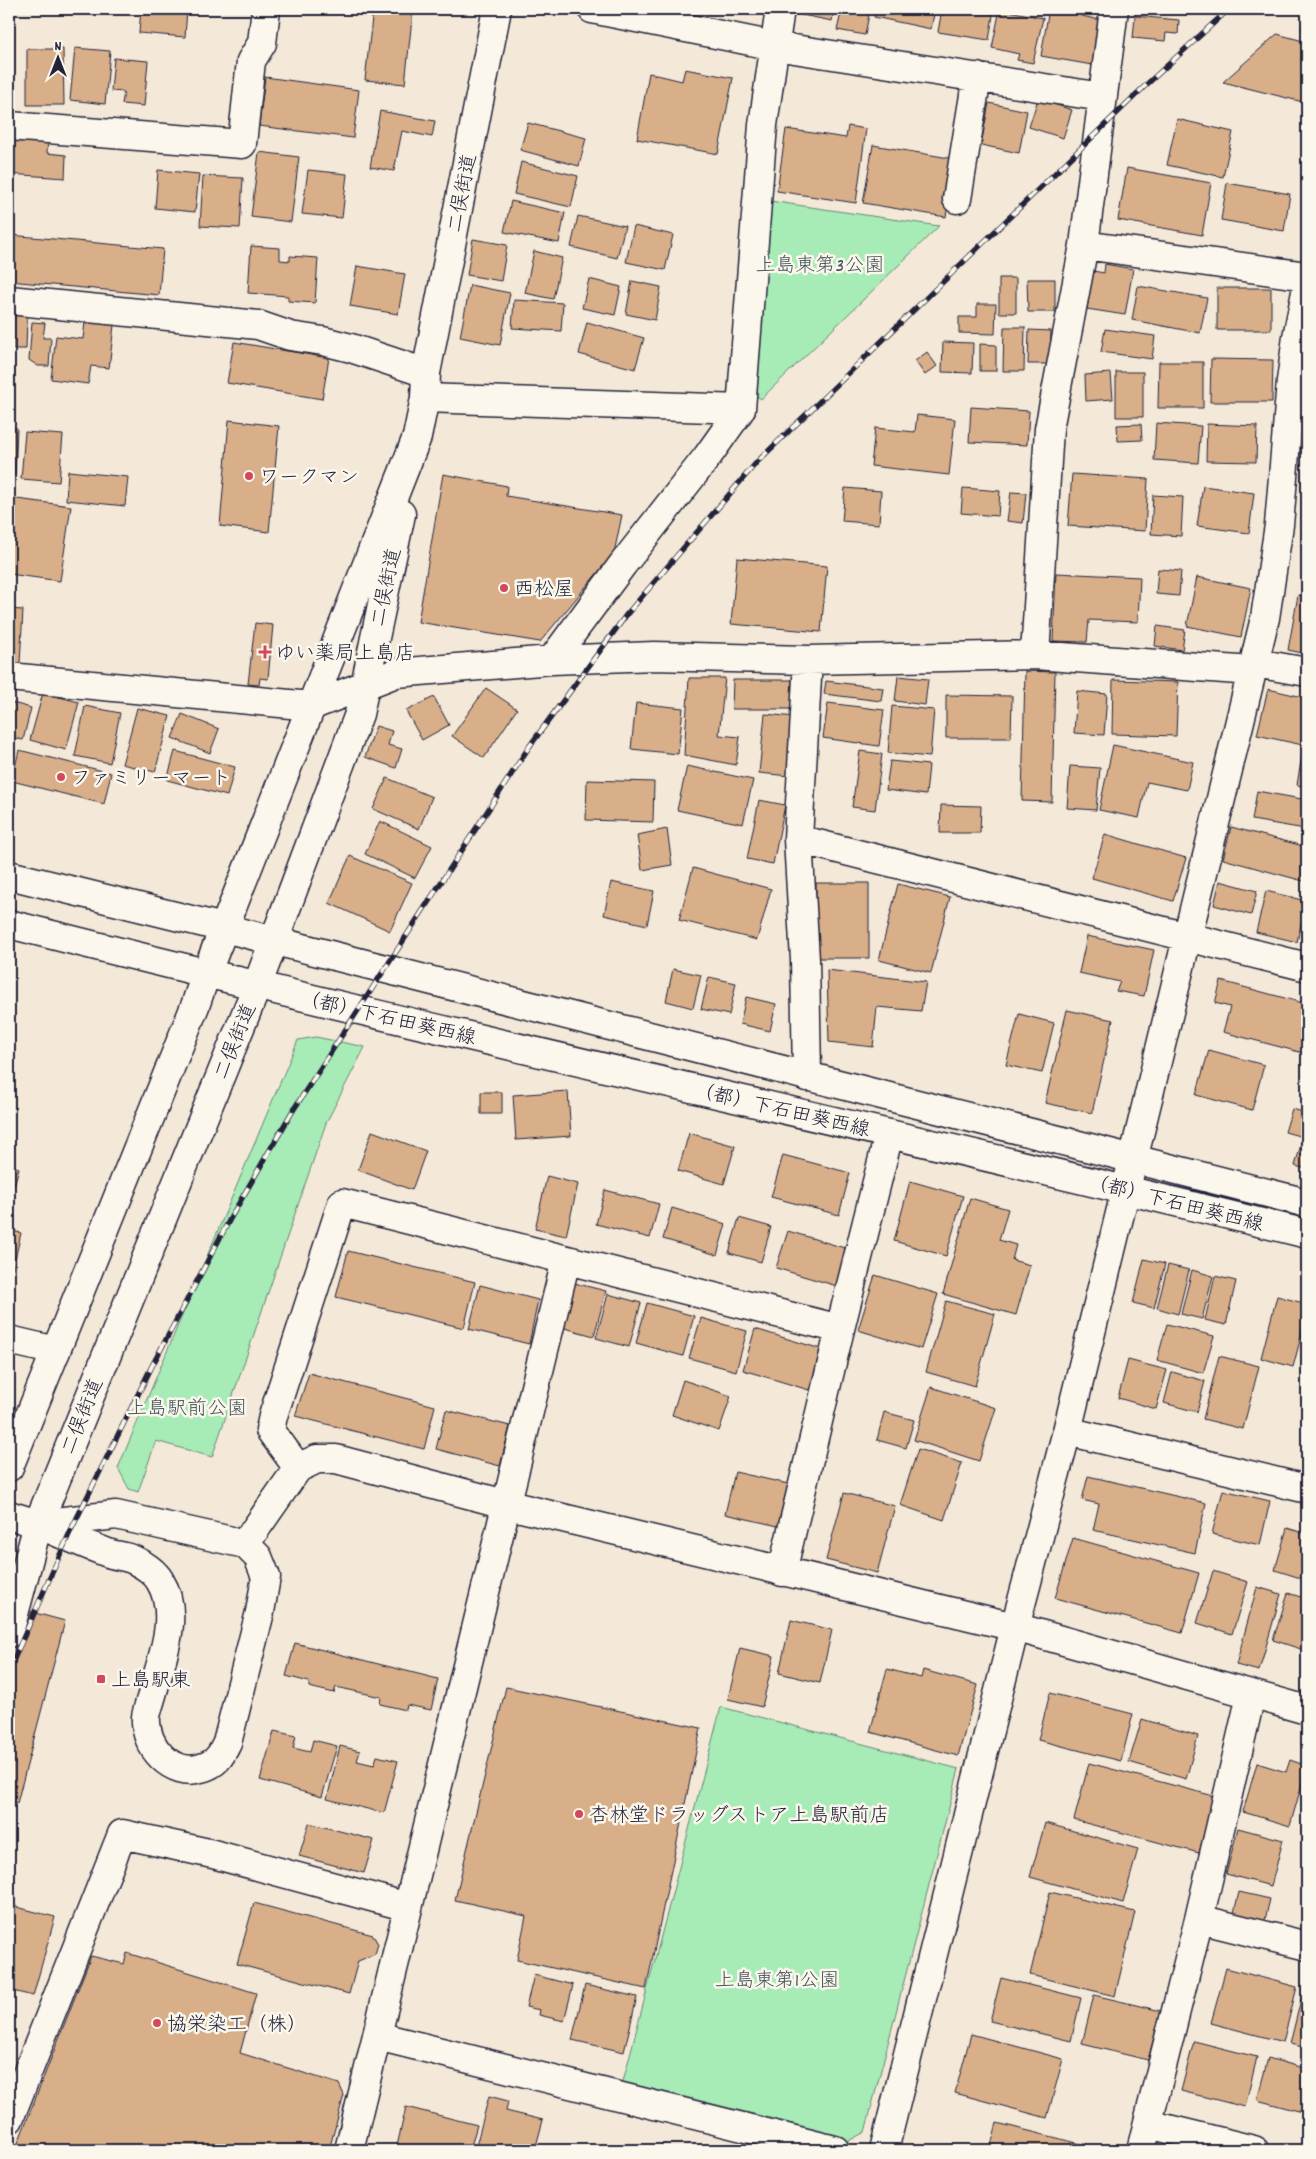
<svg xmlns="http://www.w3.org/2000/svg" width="1316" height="2159" font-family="Dekko,'Klee One',sans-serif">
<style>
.green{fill:#a7ebb6;stroke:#648678}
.building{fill:#d8af89;stroke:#22223b}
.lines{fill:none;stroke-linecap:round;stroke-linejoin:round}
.minor-casing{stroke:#22223b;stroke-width:31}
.tertiary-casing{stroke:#22223b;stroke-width:31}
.minor{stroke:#fbf7ec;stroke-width:28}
.tertiary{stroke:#fbf7ec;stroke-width:28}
.rail-casing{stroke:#22223b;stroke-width:5.5}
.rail{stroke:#fbf7ec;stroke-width:4;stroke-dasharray:11;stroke-linecap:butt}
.poi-dot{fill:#d1495b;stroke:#fbf7ec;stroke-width:2}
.labels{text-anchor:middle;stroke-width:5;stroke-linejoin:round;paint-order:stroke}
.street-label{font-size:20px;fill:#22223b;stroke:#fbf7ec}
.park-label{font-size:20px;fill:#43545a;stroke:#fbf7ec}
.poi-label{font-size:20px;fill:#22223b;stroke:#fbf7ec;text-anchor:start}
</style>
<rect width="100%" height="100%" fill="#f4e9d8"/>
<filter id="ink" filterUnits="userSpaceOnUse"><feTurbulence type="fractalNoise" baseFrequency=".02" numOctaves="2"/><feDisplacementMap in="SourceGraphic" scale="10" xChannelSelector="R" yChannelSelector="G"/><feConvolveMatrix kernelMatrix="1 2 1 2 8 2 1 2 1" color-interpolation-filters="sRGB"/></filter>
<g filter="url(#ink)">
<path class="green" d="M770,201L939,226L761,399L753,393Z
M316,1037L365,1047L326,1123L212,1457L156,1441L138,1492L129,1489L118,1468L298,1040Z
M721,1707L959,1769L865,2132L839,2146L621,2089Z"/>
<path class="building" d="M141,9H187L185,37L139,33Z
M373,9H413L405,84L365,80Z
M792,9H834L832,21L792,13Z
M842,9H870L865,35L837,30Z
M875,9H935L931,29L874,17Z
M942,9H994L989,40L938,32Z
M1000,9L1043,18L1033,63L1017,60L1019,54L992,48Z
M1049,9H1083L1082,16L1100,20L1092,65L1041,56Z
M1168,9H1197V14L1167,13Z
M1306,9H1307V31L1302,30Z
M1135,16L1179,20L1178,34L1166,33L1165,41L1133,38Z
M1277,34L1307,42V103L1223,82Z
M75,48L110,51L105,104L70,100Z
M27,49H63L64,105H27Z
M114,58L148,61L144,106L122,104L124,92L111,91Z
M685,69L733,78L718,154L637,139L649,73L682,81Z
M265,77L359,90L353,138L259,126Z
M1038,99L1072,110L1063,138L1029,127Z
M989,103L1027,111L1019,153L981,145Z
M380,111L435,121L432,137L402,131L394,171L370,167Z
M1177,119L1233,132L1223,177L1167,165Z
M528,123L586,138L579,166L520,150Z
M848,126L866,129L856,203L777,191L786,129L846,138Z
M9,135L48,138L47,153L66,155L65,178L9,174Z
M873,145L955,159L946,217L863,203Z
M259,152L299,157L291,222L251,217Z
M521,162L578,176L571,207L514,194Z
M1127,168L1211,183L1202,235L1118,220Z
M158,170L199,174L195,212L155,208Z
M308,170L347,174L342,218L302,214Z
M203,176L243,178L240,228L200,226Z
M1227,183L1290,194L1284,231L1221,220Z
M511,201L565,213L559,243L504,232Z
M578,216L625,226L617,258L571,247Z
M634,226L673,235L665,270L626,262Z
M10,235L163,249L159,295L9,281Z
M473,239L507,245L501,281L467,275Z
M251,246L280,248V260L290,261V256L318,258L315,303L288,301V296L248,293Z
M534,251L562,258L553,299L525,293Z
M1105,264L1133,269L1125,315L1087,309L1093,271L1104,273Z
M357,266L405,274L398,314L350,306Z
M999,278H1016V313H999Z
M589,279L621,287L615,315L582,308Z
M1027,279H1055V312H1028Z
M632,281L661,287L655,320L626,314Z
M470,285L510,293L500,345L460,337Z
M1138,286L1207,298L1200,333L1132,320Z
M1217,288H1271V330H1217Z
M514,300L563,303L561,331L512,328Z
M977,304H996L995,334L959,333V317H977Z
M9,313L27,315L26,349H12L13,337L9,336Z
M32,322L45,323L43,338H51L49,366H38L29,360Z
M85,322L114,325L109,368L91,366L88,384L51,379L56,336L83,339Z
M587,322L644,338L635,369L579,354Z
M1004,327H1025L1024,371H1003Z
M1105,329L1155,336L1152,359L1101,352Z
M1029,330L1051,331L1050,364H1028Z
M234,342L329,358L322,399L227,383Z
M943,342L973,343L972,373L942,372Z
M980,344L996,345V371H980Z
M927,352L937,366L925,375L915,361Z
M1211,359L1273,360L1272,402H1210Z
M1159,362H1203V408H1158Z
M1116,372H1143V417H1116Z
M1111,373L1113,399L1086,401L1085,375Z
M971,407L1029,411L1027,445L969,442Z
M917,415L955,419L949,475L871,466L875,428L915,432Z
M229,420L279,426L269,532L220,526Z
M1156,423L1201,426L1198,463L1154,460Z
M1141,424L1142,440L1118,441L1117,425Z
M1207,424L1257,426L1256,462L1206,461Z
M9,427L17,428L15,475H9Z
M25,432L63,435L59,482L21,479Z
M68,471L128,477L125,506L66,500Z
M443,474L507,486L506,496L622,515L614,553L540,642L418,622Z
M1072,474L1148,479L1145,531L1068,526Z
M1203,486L1254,493L1249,533L1197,526Z
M845,488L881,491L879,524L842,521Z
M963,488L1000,491L998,516L961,513Z
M1011,492L1026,493L1023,523L1007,521Z
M1153,495L1183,497L1181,536L1151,534Z
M9,498L71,506L60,581L9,574Z
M737,558L827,566L821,632L731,624Z
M1158,569L1181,571L1179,596L1156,594Z
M1056,573L1140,577L1138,622L1089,620L1087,642L1053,641Z
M1197,577L1251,588L1241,637L1187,626Z
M1298,595L1307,597V654L1288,650Z
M9,609L23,610L20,663H9Z
M255,623L273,625L268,679L260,678L259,685L248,684Z
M1157,626L1185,630L1182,650L1155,646Z
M1025,671L1055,672L1052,802L1022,801Z
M898,676L928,679L925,705L895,701Z
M689,678H725L719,735L740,737L736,765L684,755Z
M733,680H792V709H732Z
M1113,680L1178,682L1176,736L1112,734Z
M826,681L883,688L881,701L824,694Z
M486,688L517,709L484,758L452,736Z
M1268,689L1307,698V746L1257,735Z
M1077,691L1107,694L1104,735L1074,733Z
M43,693L79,702L66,750L30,740Z
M946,695L1012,696L1011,738H946Z
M434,697L449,725L422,740L406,711Z
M9,702L31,708L23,740L9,737Z
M636,703L683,708L678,754L631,749Z
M828,703L884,710L879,746L823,738Z
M85,706L120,713L110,763L75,756Z
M892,706L934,710L930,757L888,753Z
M137,708L170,716L155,772L122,764Z
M182,714L219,729L210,753L172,738Z
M765,714L795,717L789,776L759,773Z
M376,726L392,731L388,745L402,749L396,768L365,757Z
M1113,745L1193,762L1187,790L1147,782L1139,818L1099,810Z
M19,750L111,773L104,804L12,781Z
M175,751L235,767L227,796L167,780Z
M860,751L882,754L875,810L852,807Z
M1302,755L1307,756V787L1297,785Z
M890,761L929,765L926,795L886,790Z
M687,766L753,780L743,824L677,810Z
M1070,766L1100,768L1096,810L1067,808Z
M387,778L432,797L419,829L373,809Z
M587,780L654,782L653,822L586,820Z
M1257,791L1307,800L1305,829L1252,820Z
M759,800L785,805L773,864L747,859Z
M941,805L981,806L980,833H940Z
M380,821L432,846L415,878L365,854Z
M1231,827L1307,847V882L1223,859Z
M667,829L672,865L642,870L637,835Z
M1105,834L1186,858L1173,901L1092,878Z
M350,856L412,883L390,931L329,903Z
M693,868L771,889L757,940L679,920Z
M1220,881L1257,891L1251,915L1214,905Z
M611,882L654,891L647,925L604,915Z
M816,883H869V958H816Z
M898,884L950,897L931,973L879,960Z
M1266,891L1306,901L1297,942L1256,932Z
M1087,936L1154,950L1144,996L1116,991L1120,982L1079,973Z
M673,969L701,975L693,1008L666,1001Z
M827,970L926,982L921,1011L877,1007L873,1047L829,1042Z
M709,977L736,983L729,1015L701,1009Z
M1221,981L1307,1004V1054L1223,1032L1230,1007L1215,1003Z
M746,997L776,1004L770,1031L740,1024Z
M1067,1010L1113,1020L1092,1113L1045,1103Z
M1019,1014L1054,1023L1042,1073L1006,1065Z
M1209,1050L1264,1065L1252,1110L1196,1095Z
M568,1091L571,1136L516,1140L513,1095Z
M481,1092H502V1114H481Z
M1292,1109L1307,1113V1169L1295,1166L1303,1137L1285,1132Z
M372,1131L426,1151L412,1190L358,1170Z
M689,1133L735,1146L724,1184L678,1171Z
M783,1155L850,1173L839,1215L771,1197Z
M9,1165L19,1168L9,1204Z
M547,1176L578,1184L566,1236L535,1229Z
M910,1181L963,1196L946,1256L894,1241Z
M605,1190L659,1204L650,1238L596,1224Z
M970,1198L1008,1209L999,1240L1016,1245L1012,1260L1030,1265L1016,1315L943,1294Z
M672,1208L726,1224L717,1255L663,1239Z
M739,1218L771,1227L761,1262L729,1253Z
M9,1230L21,1233L10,1282H9Z
M788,1231L848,1249L837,1286L776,1268Z
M348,1251L475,1282L464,1328L336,1297Z
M1144,1259L1165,1264L1154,1308L1133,1303Z
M1168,1265L1189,1270L1178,1314L1157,1308Z
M1192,1270L1213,1276L1202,1319L1181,1314Z
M875,1275L938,1294L921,1349L858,1330Z
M1215,1276L1236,1281L1226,1325L1205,1320Z
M574,1283L606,1291L594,1336L561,1327Z
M480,1285L538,1300L529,1344L469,1329Z
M608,1294L641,1303L629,1347L596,1338Z
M1277,1296L1307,1304V1314L1293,1367L1261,1358Z
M946,1301L995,1314L975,1386L926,1372Z
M647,1303L694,1316L683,1356L636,1343Z
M701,1318L747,1331L736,1371L689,1358Z
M1167,1324L1214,1336L1203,1373L1157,1360Z
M755,1329L821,1349L809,1390L743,1370Z
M1219,1356L1259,1366L1243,1429L1203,1419Z
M1128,1360L1167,1370L1156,1409L1118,1398Z
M1172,1372L1205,1381L1197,1412L1164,1403Z
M309,1373L435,1406L424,1449L295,1416Z
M683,1380L731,1396L719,1431L672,1415Z
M931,1387L996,1408L979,1461L914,1440Z
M446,1410L510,1426L500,1466L436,1449Z
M884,1412L914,1420L906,1448L877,1440Z
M918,1449L962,1463L944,1520L900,1505Z
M735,1472L788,1484L778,1526L725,1514Z
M1088,1476L1206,1503L1195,1553L1093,1530L1099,1504L1082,1500Z
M1223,1490L1270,1501L1260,1545L1212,1534Z
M844,1493L895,1506L877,1573L826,1560Z
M1287,1528L1307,1534V1580L1275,1570Z
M1073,1538L1199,1573L1182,1633L1055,1598Z
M1213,1571L1248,1582L1232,1634L1197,1623Z
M1257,1587L1281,1594L1259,1671L1236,1665Z
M1288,1593L1307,1599V1651L1273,1640Z
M9,1606L65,1621L17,1803L9,1801Z
M791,1620L832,1630L820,1683L779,1673Z
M295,1643L438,1679L431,1710L407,1705L406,1710L380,1704L381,1697L336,1687L334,1693L309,1687V1682L286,1676Z
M740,1648L774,1656L762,1707L728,1699Z
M887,1669L921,1678L923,1670L978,1685L958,1756L870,1732Z
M506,1687L701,1728L646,1989L517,1960L526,1916L455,1900Z
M1050,1693L1133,1714L1121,1761L1038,1740Z
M1142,1719L1198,1736L1186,1779L1129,1762Z
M274,1731L296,1736L293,1748L310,1752L313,1740L337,1746L322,1797L260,1780Z
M340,1746L360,1751L357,1761L374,1765L377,1756L398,1761L384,1813L327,1799Z
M1290,1760L1307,1766L1290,1826L1243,1812L1257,1763L1286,1772Z
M1089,1763L1214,1796L1199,1853L1074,1820Z
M1307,1808V1833L1301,1832Z
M309,1823L374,1840L364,1873L299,1856Z
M1045,1823L1138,1849L1123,1903L1030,1877Z
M1238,1828L1283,1840L1271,1886L1226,1874Z
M1050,1892L1135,1912L1115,1996L1030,1975Z
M1239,1892L1270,1899L1264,1924L1233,1917Z
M254,1903L373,1935L378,1944L375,1954L358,1961L349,1994L237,1964Z
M9,1905L55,1917L33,1996L9,1990Z
M127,1953L256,1993L240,2053L339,2084L344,2095L329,2150H26L16,2148L91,1956L124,1964Z
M1226,1968L1297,1987L1283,2042L1211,2023Z
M534,1975L573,1985L564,2021L539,2015L540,2010L526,2007Z
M1001,1978L1081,1998L1071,2041L990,2021Z
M585,1985L637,1997L624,2052L572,2040Z
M1304,1987L1307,1988V2048L1290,2044Z
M1094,1995L1161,2011L1148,2060L1082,2044Z
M971,2034L1063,2059L1047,2118L955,2093Z
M1194,2041L1257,2057L1245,2107L1181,2091Z
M1268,2058L1307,2069L1306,2113L1257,2100Z
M489,2096L508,2101L506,2111L543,2120L535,2150H491L476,2146Z
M406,2107L477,2125L470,2150H413L397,2146Z
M997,2123L1105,2150H1004L1005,2149L991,2145Z"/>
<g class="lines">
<g class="minor-casing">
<path id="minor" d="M592,9L775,46L1102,97
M9,126L242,144L251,61L262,43L266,9
M957,199L977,77
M1084,245L1307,276
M9,300L258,325L290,336L323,341L351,348L426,373
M425,398L741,409
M1035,655L1049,429L1084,245L1114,9
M552,660L623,564L707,457L741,409L763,125L780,9
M1255,663L1307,672
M9,677L311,706L396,673L552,660L654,656L808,660L1035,655L1252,671
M798,839L808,660
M807,1077L805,960L798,839L1307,967
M840,1329L889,1134
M9,1340L56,1351
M1067,1431L1307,1489
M298,1468L270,1430L273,1416L342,1203L840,1329L782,1572
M116,1515L245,1544L258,1557L266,1577L260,1612L227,1743C221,1756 216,1764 201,1768C172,1777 144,1747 146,1717C147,1710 150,1702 152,1695C161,1660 181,1615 160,1581C155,1572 143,1564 134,1560C126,1556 116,1556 108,1553C84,1544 61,1534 38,1524Z
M1199,1919L1307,1946
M377,2036L835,2150
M9,2119L122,1834L213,1854L408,1907
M1148,2124L1254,2150
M349,2150C423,1854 492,1556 566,1260
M884,2150L1015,1627L1067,1431L1265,618L1279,525L1291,381L1297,337L1307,287
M1141,2150L1199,1919L1251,1695"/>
</g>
<g class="tertiary-casing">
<path id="tertiary" d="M9,875L224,928L1307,1203
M9,924C440,1034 875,1127 1307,1234
M9,1467L195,1006L206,974L417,437L425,398L426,373L497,9
M9,1515L38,1524
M245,1544L298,1468L317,1459H336L505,1504L1015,1627L1307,1710
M9,1633L38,1524L257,986L359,714L401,514"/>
</g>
<use href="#minor" class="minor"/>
<use href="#tertiary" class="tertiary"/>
<g class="rail-casing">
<path id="rail" d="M9,1670L71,1530L152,1366L231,1217L292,1112L529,747L627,614L757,462L1146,85L1229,9"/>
</g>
<use href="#rail" class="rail"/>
</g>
</g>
<g class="poi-dot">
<circle cx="249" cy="476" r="5"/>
<circle cx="504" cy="588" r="5"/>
<path d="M262.5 644.5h5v5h5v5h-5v5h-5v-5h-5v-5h5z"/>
<circle cx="61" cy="777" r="5"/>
<rect x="96" y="1674" width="10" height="10" rx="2.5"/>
<circle cx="579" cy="1814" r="5"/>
<circle cx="157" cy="2023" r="5"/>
</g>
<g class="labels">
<g class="street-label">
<text transform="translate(461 193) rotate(-79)" y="7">二俣街道</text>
<text transform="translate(385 587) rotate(-78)" y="7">二俣街道</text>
<text transform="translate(388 1017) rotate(13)" y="7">（都）下石田葵西線</text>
<text transform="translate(234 1041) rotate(-68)" y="7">二俣街道</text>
<text transform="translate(782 1109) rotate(13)" y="7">（都）下石田葵西線</text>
<text transform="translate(1176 1202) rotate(14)" y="7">（都）下石田葵西線</text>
<text transform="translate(81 1416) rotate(-68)" y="7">二俣街道</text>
</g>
<g class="park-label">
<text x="820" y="271">上島東第3公園</text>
<text x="187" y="1414">上島駅前公園</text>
<text x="777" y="1986">上島東第1公園</text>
</g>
<g class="poi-label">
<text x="259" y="483">ワークマン</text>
<text x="514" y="595">西松屋</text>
<text x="275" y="659">ゆい薬局上島店</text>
<text x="71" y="784">ファミリーマート</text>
<text x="111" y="1686">上島駅東</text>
<text x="589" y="1821">杏林堂ドラッグストア上島駅前店</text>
<text x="167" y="2030">協栄染工（株）</text>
</g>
</g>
<rect width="1316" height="2159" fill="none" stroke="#fbf7ec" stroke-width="30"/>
<rect x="15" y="15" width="1286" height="2129" fill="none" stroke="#22223b" stroke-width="2" filter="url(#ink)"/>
<g transform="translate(58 58)" stroke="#fbf7ec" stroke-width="4" paint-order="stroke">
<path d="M0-4L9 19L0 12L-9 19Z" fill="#22223b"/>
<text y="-8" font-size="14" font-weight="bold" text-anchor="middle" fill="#22223b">N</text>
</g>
</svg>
